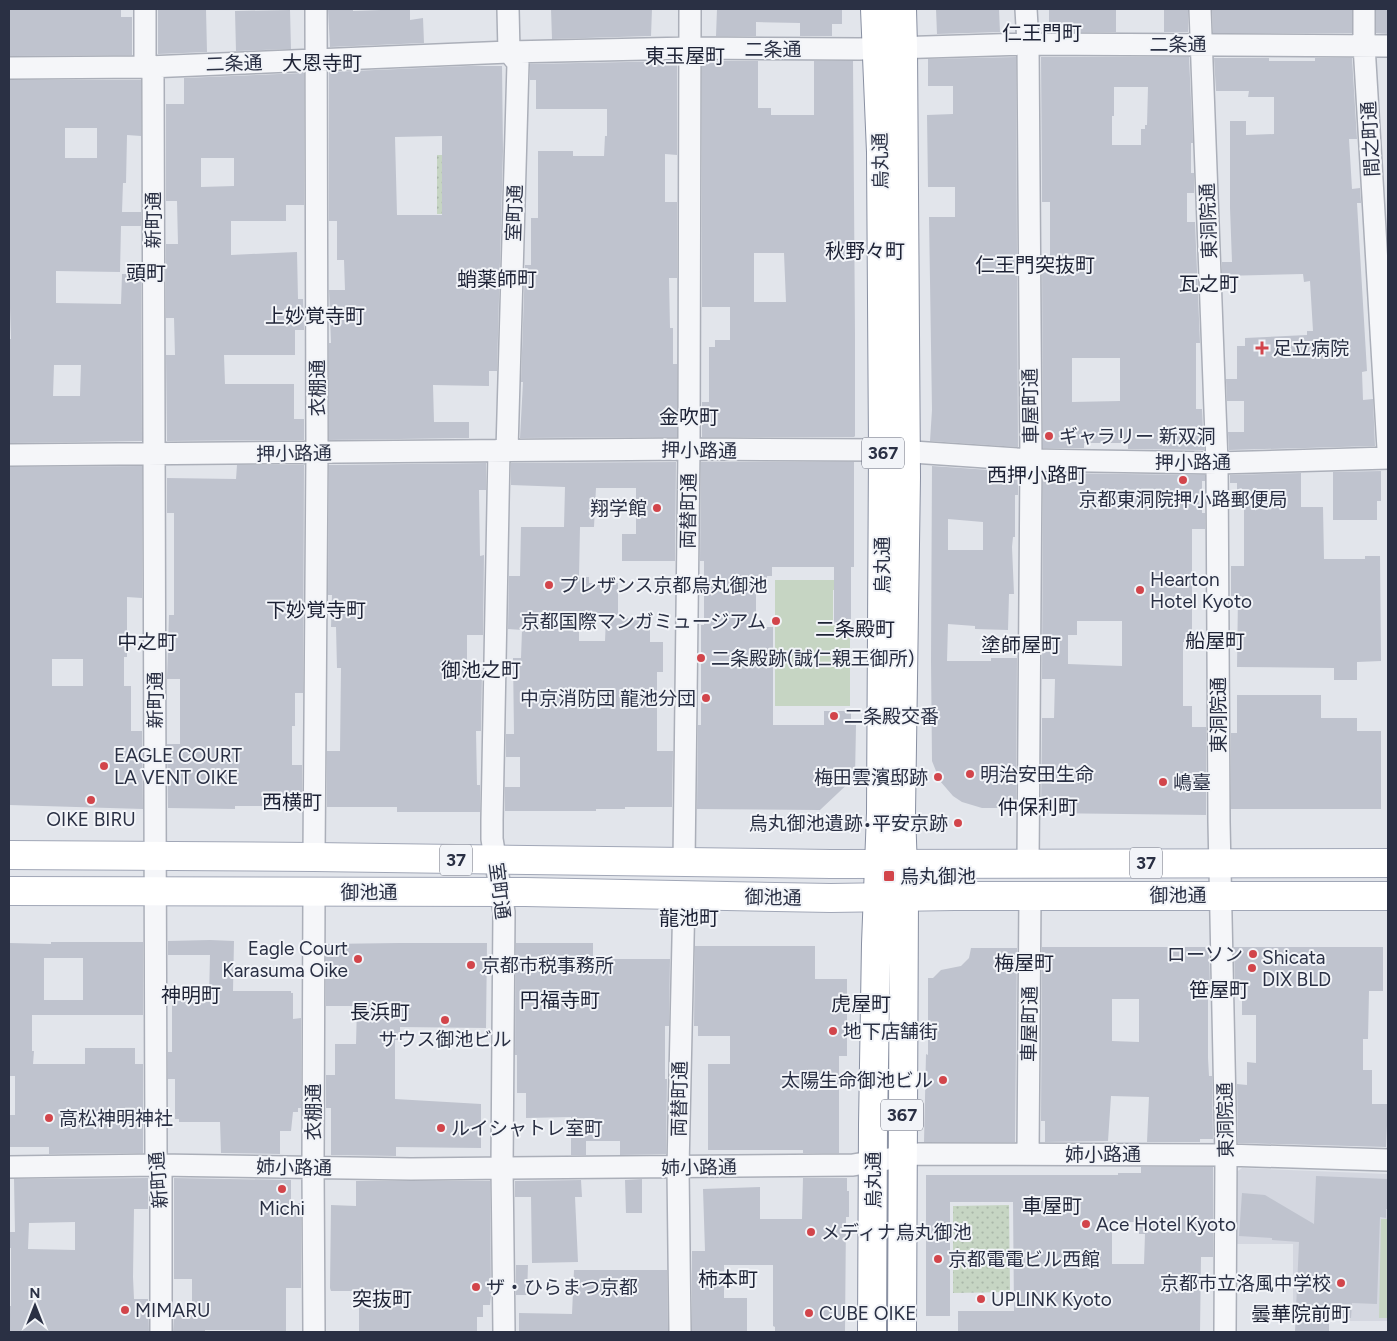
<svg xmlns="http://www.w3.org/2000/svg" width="1397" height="1341" font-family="Figtree,'Noto Sans JP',sans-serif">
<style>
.built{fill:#d4d7e0}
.green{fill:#c6d5c3}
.garden{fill:url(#garden-dots)}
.building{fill:#bfc3ce;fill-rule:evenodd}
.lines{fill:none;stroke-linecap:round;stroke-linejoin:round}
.street-casing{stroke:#abafb9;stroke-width:24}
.primary-casing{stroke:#a1a7b7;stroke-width:30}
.highway-casing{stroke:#8990a2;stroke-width:30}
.street{stroke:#f5f6f9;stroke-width:21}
.primary{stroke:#fff;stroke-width:28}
.highway{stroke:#fff;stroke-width:28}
.poi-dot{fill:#d2454b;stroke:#f2f4f8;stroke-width:2}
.labels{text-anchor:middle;stroke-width:4;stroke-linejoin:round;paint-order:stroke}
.shield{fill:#f2f4f8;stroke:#666b7a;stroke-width:1}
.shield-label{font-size:18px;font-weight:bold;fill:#2a3044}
.street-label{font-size:19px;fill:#2a3044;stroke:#f2f4f8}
.poi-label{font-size:19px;fill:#2a3044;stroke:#f2f4f8;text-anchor:start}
.neighbourhood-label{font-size:20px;fill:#1c2134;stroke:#f2f4f8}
</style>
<defs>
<pattern id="garden-dots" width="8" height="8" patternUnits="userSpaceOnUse" patternTransform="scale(1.25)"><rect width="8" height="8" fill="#c6d5c3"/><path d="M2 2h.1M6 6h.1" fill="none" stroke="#aab7a9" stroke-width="1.8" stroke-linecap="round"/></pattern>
</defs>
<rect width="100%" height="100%" fill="#e2e5eb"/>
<path class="built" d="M1242,1168L1388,1174V1321H1293V1244H1234L1235,1173Z"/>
<path class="green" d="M775,580H836V590H833V625H850V706H775Z
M1381,1219H1388V1318H1379Z"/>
<path class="garden" d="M437,155H442V201L455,202V214H437Z
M1009,1205L1010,1292L953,1293V1206Z"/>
<path class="building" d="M9,9H121V17H132V55L9,56Z
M158,9H206L207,52L158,54Z
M328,9H353V11L410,9V20L423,18L424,43L330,47Z
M551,9H652L651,36L552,39Z
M717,9H842V24H832V36H800V23L756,22V36H716Z
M936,9H999L1000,32L937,34Z
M1049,9H1116V32H1049Z
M1164,9H1188V32H1164Z
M1212,9H1352V33H1213Z
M1376,9H1388V34L1376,33Z
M290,10L291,49L236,51L235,11Z
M1016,57L1018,447L930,441L932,410L929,217H955V187H928L927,115L953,114V86H928V59Z
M1041,57H1189L1193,143H1191V173H1194V193H1187V222H1195L1200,343H1196V409H1202L1204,450L1128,449V443H1084V448H1043L1042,264H1050V202H1042ZM1114,87H1148L1147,125H1145V129H1141V145H1112V116H1114ZM1072,358H1120V401L1072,402Z
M1214,58H1269V61H1315V58H1352L1357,139H1349L1352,189L1360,188L1361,203H1357L1367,371L1362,372L1363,400L1373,399L1375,446L1229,450L1228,432H1244V401H1227L1226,379H1237V346H1245V338L1307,335V331H1313L1310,281L1304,282L1303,274L1222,276V262H1232L1230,208V121H1246V135L1274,134V97H1248L1249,91H1216Z
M677,61V155L665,154V202H677V278H669L670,328H673V364H677V437L520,438L523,382H521L525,265H531V218H538V151H573V156H604L605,136H607V109H536V80H530V64Z
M702,61H758V108H771V115H814V61H853L855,335V436L854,437H702V402H709V347H715V340H730V307H702ZM754,253H784L786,302H754Z
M468,66H502L503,151L497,371H489V386L433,385L434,422H469V438L329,440V343H331L329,290H345L344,260H337V221H329V72ZM442,136V215H397L395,137Z
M304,73V205H286V221H231V255L297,252L298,299H303L304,330H295V355H224L225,384H294V419H304V440L167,441L166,355H175L174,318H166V244H178L177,201H166V104H184V78ZM201,158H234V186L201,187Z
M9,80H141V136L127,135L126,183H123L122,212H141V226H121L120,272L56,271V303L121,304L122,274H141L142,441L9,443V339H11L10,308L9,309ZM65,128H97V158H65ZM54,365H81L80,396H53Z
M676,462L675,561H622V534H636V488H596L594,527H580L579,577H589V583H618V615L579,614V641H605L606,618L650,619V642H663V672H657V751H673L672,807H625V809H596V811H505V787H520V757H506V734H514L513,658H521L522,630L508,629L509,576H520L521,527H564L565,487L511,485V463Z
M701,462H854V567H851V624H834V567H772V576H767V581H756V627H773V725H824V711H851V725H856L855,777L820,810L697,809L698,725H701V625H704V561H700Z
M486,463V490H479L480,556L484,555L483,635H467V672H482L481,731H476L477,785H480V812H397V807H327V751H340L341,668H337L336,627H331L332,595H328L329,465Z
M237,465H304L303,693H295V726H292V765H302V806H293V802H263V806H235V809L168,808L167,744H180V679H167L169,615H174V513H167V478L236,479Z
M142,466V598L127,597V657H124V686H131V731H142L143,809L9,805V467ZM52,659H83V686H52Z
M932,466L1018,472V495H1015V537H1013L1012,547L1014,594H1009L1008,630L975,629V626L948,624L947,661H991V658H1017L1016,810H1008V808H982L962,802L953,796L940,781L932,761L931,661ZM948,519L983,522V550H948Z
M1381,471V501H1377V520H1333V472Z
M1043,473L1205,475V481H1202V513H1205V529H1192V642H1183V706H1192V727H1206V815L1041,813L1042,718H1054L1055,679H1042ZM1077,621H1122V666L1068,664V635H1077Z
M1301,473V507H1323L1324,559H1365V556H1380L1381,661L1357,662V680H1334V668L1237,667L1238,596H1231V566H1244V498H1237V483H1230V475Z
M1237,695H1321V718H1357V731H1381V809H1231V733H1237Z
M210,940L234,941L233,991H291V993H293V1019L301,1018V1108H298V1112H293L291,1131H280V1154L221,1153L220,1122H179V1119H175V1079H168V1052H172V998L209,999L210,955H168V941Z
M51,942H143V1015H32V1051H34L33,1064H85V1048H135V1064H143V1153L49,1154V1147H9V1115H15V1076H9V943L51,944ZM44,958H83V1000H44Z
M399,943H487L486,1028L400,1027V1040H395V1099L481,1104V1148L396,1147V1156L331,1155V1108H326V1075H335V1044H356L357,1006H326V944Z
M516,943H593V959H670L669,1026H665V1079H667L666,1154L620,1155V1141H586V1155H571V1117L526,1118V1093H517V1055H515Z
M695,946H815V979H847V1056H839V1153H803V1150H708V1064H730V1036H698V1026H694Z
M1042,947H1209L1210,989H1208V1058L1209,1076H1212L1213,1139H1200V1142H1147L1149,1097L1111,1096L1108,1141L1045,1142V1121H1041ZM1112,999H1139V1042L1112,1041Z
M1234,947H1383V991H1369L1368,1039H1363V1070H1372V1104H1388L1386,1147L1238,1143L1237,1084L1247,1085V1062L1256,1063V1015H1242V990H1235Z
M971,948H1017L1015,1142H924L926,1054L928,1055V978H933L941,970L961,966L969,958Z
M1141,1167H1213V1257H1201L1200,1332H958V1311H1014L1013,1202H950V1316H926V1175H1118V1173H1141ZM1112,1222H1139V1234H1145L1144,1264H1112Z
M1316,1176L1388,1179V1209H1386V1218L1380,1217L1377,1304L1352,1303L1351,1318H1329V1332H1295L1299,1242L1272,1240V1238L1239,1236L1242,1193L1265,1195L1314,1224Z
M148,1178V1209H134L133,1277L134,1299H148L149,1332H9V1306H11V1248H9V1232H15L14,1179ZM75,1222V1250L28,1249L29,1223Z
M174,1178L291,1180V1203H301V1288H286V1332H260V1330H205V1332H173L174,1314H192V1279H174Z
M803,1178H847V1191H849V1217H846L845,1332H775V1327L773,1326V1265H724V1298H747V1332H692V1251H705L703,1189L760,1187V1219H802Z
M642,1179V1213H626L625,1180Z
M581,1180L582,1197H575L578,1262L532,1263L531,1197H515V1181Z
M356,1181H490L491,1295L490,1305H483V1317H477V1332H359V1291H331L330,1288L331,1205L356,1206Z
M516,1265H528L527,1295H516Z
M574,1270H667L668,1332H519V1313L572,1314Z"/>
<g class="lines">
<g class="street-casing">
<path id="street" d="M145,9V58L153,76L156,1157L161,1172V1332
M1026,9L1028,44L1031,460L1028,864
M1200,9L1217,463L1219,822L1226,1155L1225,1332
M1364,9V45L1388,449
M9,68L148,67L509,52L690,48L859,49L1028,44L1388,46
M499,450L492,820V839L504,912L502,1167L504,1332
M507,450L518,63L509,52L508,9
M9,455L689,449L883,450L1031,460L1217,463L1388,458
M314,857L317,453L316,9
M684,863L689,449L690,9
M314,892L313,1167L314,1332
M1028,1154L1030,895
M9,1167L158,1165L411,1169L853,1165L918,1154L1226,1155L1388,1160
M680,1332L678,1168L684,895"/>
</g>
<g class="primary-casing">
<path id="primary" d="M9,855L314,857L831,864L1388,863
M9,891L525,892L831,898L954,896H1388"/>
</g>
<g class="highway-casing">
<path id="highway" d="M902,9L903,47L906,477L901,813L904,897L902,1332
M872,1332L873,1125L876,944L881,813L883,450L881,152L875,9"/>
</g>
<use href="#street" class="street"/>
<use href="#primary" class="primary"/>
<use href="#highway" class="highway"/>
</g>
<g class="poi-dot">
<path d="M1259.5 340.5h5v5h5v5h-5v5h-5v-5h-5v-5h5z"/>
<circle cx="1049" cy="436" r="5"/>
<circle cx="1183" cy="480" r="5"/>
<circle cx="657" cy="508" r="5"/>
<circle cx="549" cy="585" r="5"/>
<circle cx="1140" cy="590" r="5"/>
<circle cx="776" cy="621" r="5"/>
<circle cx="701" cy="658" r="5"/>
<circle cx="706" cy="698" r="5"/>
<circle cx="834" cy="716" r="5"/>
<circle cx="104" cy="766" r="5"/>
<circle cx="970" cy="774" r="5"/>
<circle cx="938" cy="777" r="5"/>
<circle cx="1163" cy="782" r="5"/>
<circle cx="91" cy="800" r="5"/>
<circle cx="958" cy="823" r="5"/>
<rect x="883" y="870" width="12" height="12" rx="2.5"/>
<circle cx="1253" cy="954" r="5"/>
<circle cx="358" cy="959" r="5"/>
<circle cx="471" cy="965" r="5"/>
<circle cx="1252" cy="968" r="5"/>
<circle cx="445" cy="1020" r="5"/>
<circle cx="833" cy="1031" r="5"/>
<circle cx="943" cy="1080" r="5"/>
<circle cx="49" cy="1118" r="5"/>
<circle cx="441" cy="1128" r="5"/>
<circle cx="282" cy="1189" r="5"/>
<circle cx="1086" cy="1224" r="5"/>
<circle cx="811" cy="1232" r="5"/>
<circle cx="938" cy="1259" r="5"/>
<circle cx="1341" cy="1283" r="5"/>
<circle cx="476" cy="1287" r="5"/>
<circle cx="981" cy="1299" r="5"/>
<circle cx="125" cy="1310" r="5"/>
<circle cx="809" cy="1313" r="5"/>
</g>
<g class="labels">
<g class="shield">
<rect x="862" y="437.5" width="42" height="31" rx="4"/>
<rect x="440" y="844.5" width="32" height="31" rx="4"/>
<rect x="1130" y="847.5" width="32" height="31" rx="4"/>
<rect x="881" y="1099.5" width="42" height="31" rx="4"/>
</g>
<g class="shield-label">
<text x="883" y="459">367</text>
<text x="456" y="866">37</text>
<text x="1146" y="869">37</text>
<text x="902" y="1121">367</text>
</g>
<g class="street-label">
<text x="1178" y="51">二条通</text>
<text x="773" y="56">二条通</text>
<text transform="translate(234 63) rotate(-2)" y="7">二条通</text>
<text transform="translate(1370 139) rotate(-93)" y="7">間之町通</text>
<text transform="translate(880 161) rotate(-91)" y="7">烏丸通</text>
<text transform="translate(514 213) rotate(-88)" y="7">室町通</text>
<text transform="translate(153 220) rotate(-90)" y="7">新町通</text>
<text transform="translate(1208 221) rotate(-92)" y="7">東洞院通</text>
<text transform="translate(317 388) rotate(-90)" y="7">衣棚通</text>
<text transform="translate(1030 406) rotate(-91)" y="7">車屋町通</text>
<text transform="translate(699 450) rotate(1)" y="7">押小路通</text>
<text transform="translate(294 453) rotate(-1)" y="7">押小路通</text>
<text x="1193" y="469">押小路通</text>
<text transform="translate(688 511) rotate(-89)" y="7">両替町通</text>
<text transform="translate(882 565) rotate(-90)" y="7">烏丸通</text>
<text transform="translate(155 700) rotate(-90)" y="7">新町通</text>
<text transform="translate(1218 715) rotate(-90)" y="7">東洞院通</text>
<text transform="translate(500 891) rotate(83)" y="7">室町通</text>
<text x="369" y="899">御池通</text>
<text x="1178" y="902">御池通</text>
<text transform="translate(773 897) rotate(1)" y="7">御池通</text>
<text transform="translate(1029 1024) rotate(-89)" y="7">車屋町通</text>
<text transform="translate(679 1099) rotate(-89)" y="7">両替町通</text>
<text transform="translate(313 1112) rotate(-90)" y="7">衣棚通</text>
<text transform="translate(1225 1120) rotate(-91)" y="7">東洞院通</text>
<text x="1103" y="1161">姉小路通</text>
<text transform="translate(294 1167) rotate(1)" y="7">姉小路通</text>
<text transform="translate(699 1167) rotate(-1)" y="7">姉小路通</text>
<text transform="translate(158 1180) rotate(-94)" y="7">新町通</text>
<text transform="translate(873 1180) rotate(-90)" y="7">烏丸通</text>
</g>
<g class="poi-label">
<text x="1273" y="355">足立病院</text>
<text x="1059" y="443">ギャラリー 新双洞</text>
<text x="1183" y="506" text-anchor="middle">京都東洞院押小路郵便局</text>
<text x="647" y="515" text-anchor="end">翔学館</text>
<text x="1150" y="586">Hearton<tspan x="1150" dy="22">Hotel Kyoto</tspan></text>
<text x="559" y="592">プレザンス京都烏丸御池</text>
<text x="766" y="628" text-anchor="end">京都国際マンガミュージアム</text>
<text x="711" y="665">二条殿跡(誠仁親王御所)</text>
<text x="696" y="705" text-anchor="end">中京消防団 龍池分団</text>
<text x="844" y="723">二条殿交番</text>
<text x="114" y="762">EAGLE COURT<tspan x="114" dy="22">LA VENT OIKE</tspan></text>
<text x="980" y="781">明治安田生命</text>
<text x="928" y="784" text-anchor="end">梅田雲濱邸跡</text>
<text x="1173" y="789">嶋臺</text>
<text x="91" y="826" text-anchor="middle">OIKE BIRU</text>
<text x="948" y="830" text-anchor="end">烏丸御池遺跡•平安京跡</text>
<text x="900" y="883">烏丸御池</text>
<text x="348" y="955" text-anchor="end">Eagle Court<tspan x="348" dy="22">Karasuma Oike</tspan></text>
<text x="1243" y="961" text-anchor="end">ローソン</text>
<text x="1262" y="964">Shicata<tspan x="1262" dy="22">DIX BLD</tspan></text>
<text x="481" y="972">京都市税事務所</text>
<text x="843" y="1038">地下店舗街</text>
<text x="445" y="1046" text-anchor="middle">サウス御池ビル</text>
<text x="933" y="1087" text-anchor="end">太陽生命御池ビル</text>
<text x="59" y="1125">高松神明神社</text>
<text x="451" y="1135">ルイシャトレ室町</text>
<text x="282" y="1215" text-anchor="middle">Michi</text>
<text x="1096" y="1231">Ace Hotel Kyoto</text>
<text x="821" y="1239">メディナ烏丸御池</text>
<text x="948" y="1266">京都電電ビル西館</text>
<text x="1331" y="1290" text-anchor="end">京都市立洛風中学校</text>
<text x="486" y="1294">ザ・ひらまつ京都</text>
<text x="991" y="1306">UPLINK Kyoto</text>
<text x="135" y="1317">MIMARU</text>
<text x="819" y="1320">CUBE OIKE</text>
</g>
<g class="neighbourhood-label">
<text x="1042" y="40">仁王門町</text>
<text x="685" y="63">東玉屋町</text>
<text x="322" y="70">大恩寺町</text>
<text x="865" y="258">秋野々町</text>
<text x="1035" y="272">仁王門突抜町</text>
<text x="146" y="280">頭町</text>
<text x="497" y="286">蛸薬師町</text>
<text x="1209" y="291">瓦之町</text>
<text x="315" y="323">上妙覚寺町</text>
<text x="689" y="424">金吹町</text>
<text x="1037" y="482">西押小路町</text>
<text x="316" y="617">下妙覚寺町</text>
<text x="855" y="636">二条殿町</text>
<text x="1215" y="648">船屋町</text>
<text x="147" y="649">中之町</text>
<text x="1021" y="652">塗師屋町</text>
<text x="481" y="677">御池之町</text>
<text x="292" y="809">西横町</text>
<text x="1038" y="814">仲保利町</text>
<text x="689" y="925">龍池町</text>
<text x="1024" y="970">梅屋町</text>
<text x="1219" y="997">笹屋町</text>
<text x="191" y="1002">神明町</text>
<text x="560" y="1007">円福寺町</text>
<text x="861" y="1011">虎屋町</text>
<text x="380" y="1019">長浜町</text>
<text x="1052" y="1213">車屋町</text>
<text x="728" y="1286">柿本町</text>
<text x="382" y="1306">突抜町</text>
<text x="1301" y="1321">曇華院前町</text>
</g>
</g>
<rect width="1397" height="1341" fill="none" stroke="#2a3044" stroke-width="20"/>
<g transform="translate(35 1306)" stroke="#f2f4f8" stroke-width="4" paint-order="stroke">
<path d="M0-4L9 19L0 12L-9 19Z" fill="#2a3044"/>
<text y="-8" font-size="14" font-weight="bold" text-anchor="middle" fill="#2a3044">N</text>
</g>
</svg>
